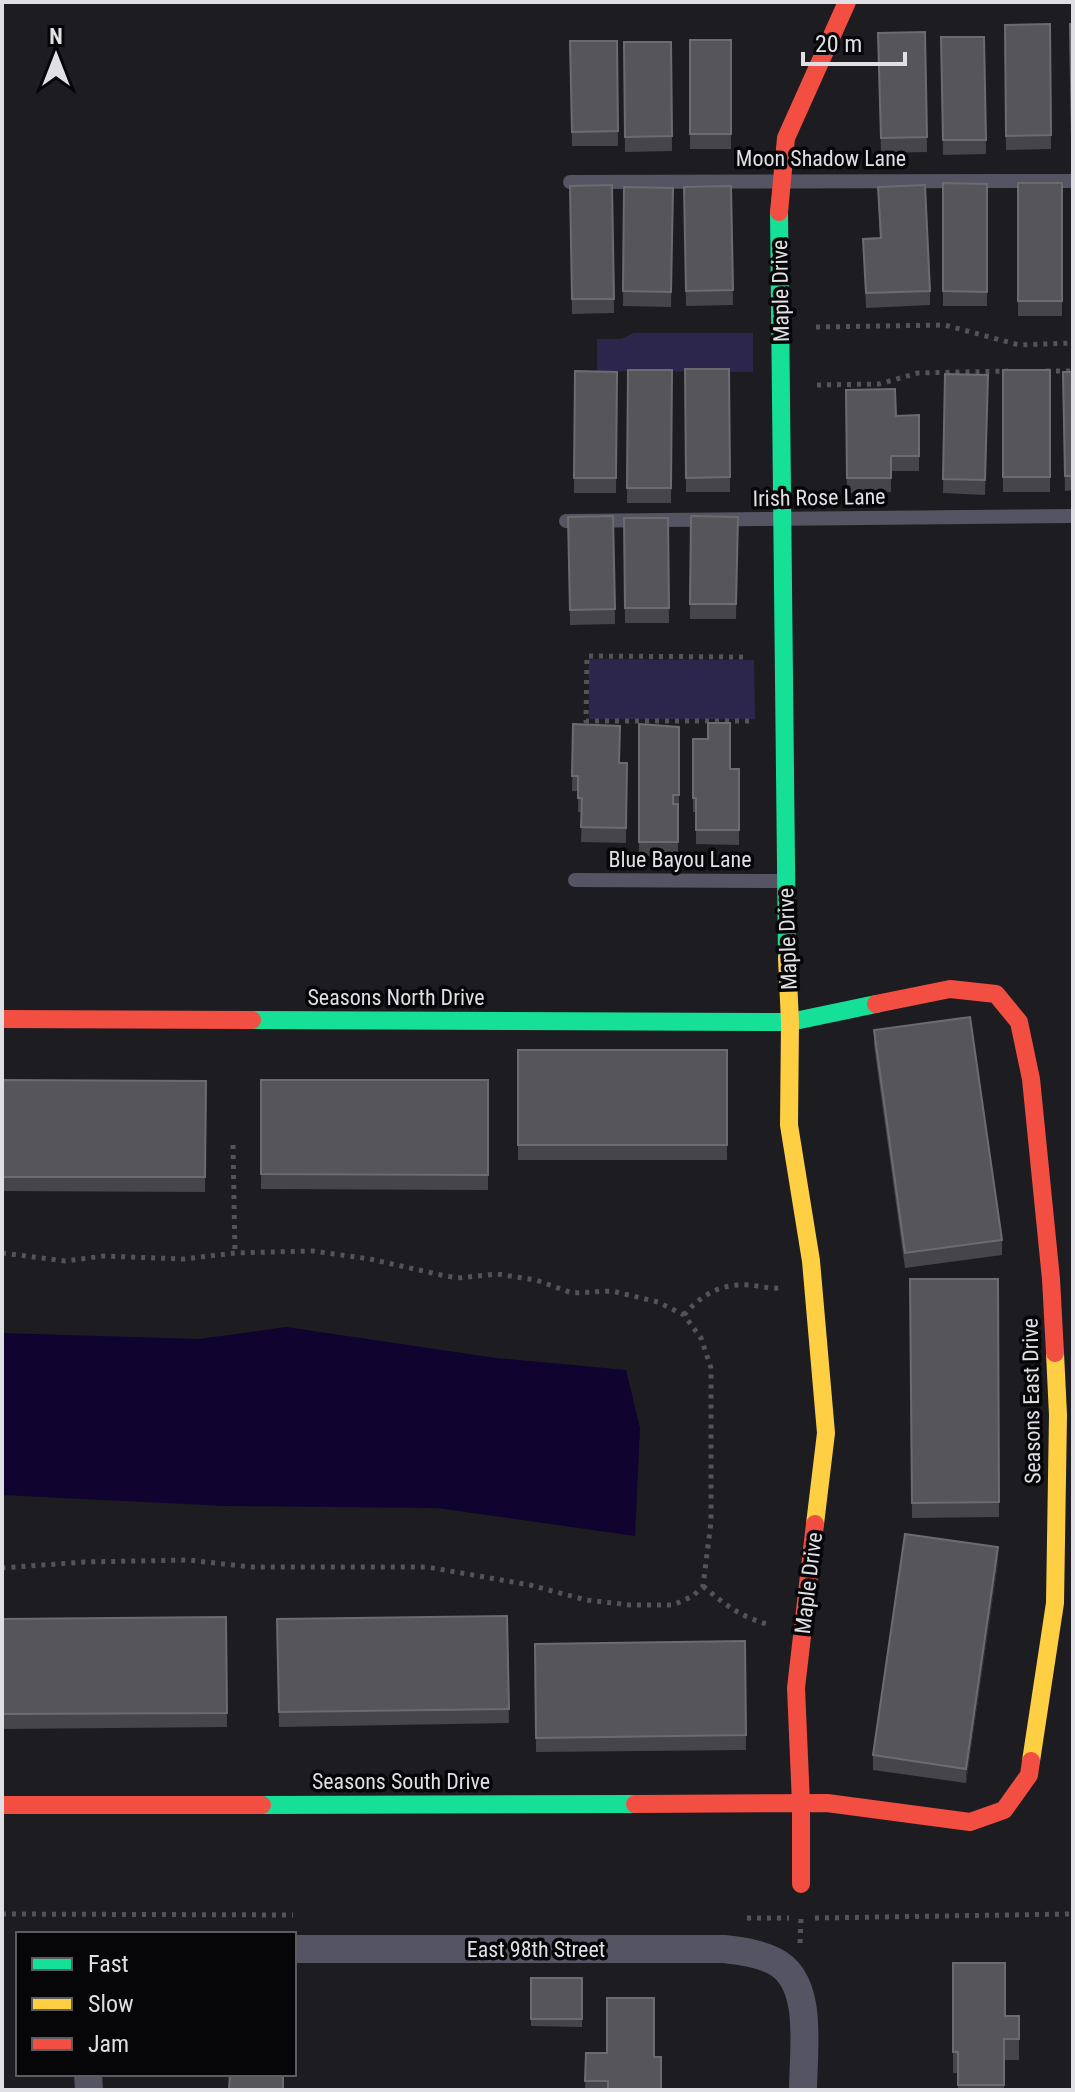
<svg xmlns="http://www.w3.org/2000/svg" width="1075" height="2092" font-family="'Roboto Condensed',sans-serif">
<style>
.green{fill:#2c264c}
.water{fill:#10032f}
.lines{fill:none;stroke-linecap:round;stroke-linejoin:round}
.path{stroke:#54535c;stroke-width:5;stroke-dasharray:4 6;stroke-linecap:butt}
.lane{stroke:#555462;stroke-width:14}
.street{stroke:#555462;stroke-width:28}
.fast{stroke:#16e098;stroke-width:18}
.slow{stroke:#ffcf43;stroke-width:18}
.jam{stroke:#f24e42;stroke-width:18}
.wall{fill:#46464a}
.shaded-wall{fill:#2e2e32}
.building{fill:#56565a;stroke:#6c6c70;stroke-width:2}
.labels{text-anchor:middle;stroke-width:7;stroke-linejoin:round;paint-order:stroke}
.street-label{font-size:22px;fill:#dfdfe4;stroke:#060609}
</style>
<rect width="100%" height="100%" fill="#1d1c21"/>
<path class="green" d="M634,333H753V372L597,371V339H621Z
M589,659L754,660L755,719H589Z"/>
<path class="water" d="M286,1327L496,1358L626,1370L640,1428L635,1536L437,1508L225,1506L2,1495V1333L199,1339Z"/>
<g class="lines">
<path class="path" d="M816,327L945,325L1019,345L1073,343
M1046,371H1073
M817,385L879,384L918,373L1008,371
M749,721H586L587,656L749,657
M233,1145L235,1253
M2,1253L65,1261L104,1256L184,1259L235,1253L313,1251L370,1259L441,1275L458,1278L497,1274L536,1280L572,1293L612,1291L658,1302L684,1315L701,1338L711,1368V1522L703,1586L693,1596L673,1605H630L586,1600L530,1585L427,1567H251L188,1560L84,1562L2,1568
M684,1315C698,1298 717,1285 741,1285C754,1284 766,1289 780,1288
M703,1586C725,1605 742,1618 771,1625
M2,1914L293,1915
M747,1918H789
M815,1918L1073,1914
M800,1943L801,1917"/>
<path class="lane" d="M570,182L1073,181
M566,521L1073,516
M575,880L785,881"/>
<path class="street" d="M294,1949H724C741,1951 758,1953 774,1961C815,1981 803,2051 803,2090
M88,2074L89,2090"/>
<path class="fast" d="M779,212L787,958
M252,1020L790,1022L876,1004
M262,1805L635,1804"/>
<path class="slow" d="M787,958L790,1022L789,1125L811,1261L826,1433L815,1524
M1031,1761L1055,1603L1058,1415L1055,1353"/>
<path class="jam" d="M779,212L786,138L847,2
M876,1004L950,989L996,994L1019,1022L1031,1079L1051,1279L1055,1353
M2,1019L252,1020
M635,1804L827,1803L970,1822L1004,1810L1029,1775L1031,1761
M2,1805H262
M801,1884V1803L796,1688L815,1524"/>
</g>
<path class="wall" d="M1050,24L1051,149L1006,150L1005,25Z
M925,32L927,152L881,153L878,33Z
M941,37H984L986,154L943,155Z
M690,40H731V149H690Z
M570,41H617L618,146H572Z
M624,42H671L672,151L625,152Z
M943,183L987,184V306H943Z
M1018,183H1062V316H1018Z
M612,185L614,313L572,314L570,186Z
M731,186L733,305L686,306L684,187Z
M624,187L673,188L671,307L623,306Z
M878,187L930,291V305L866,308L863,239L880,238Z
M685,369H729L730,492H686Z
M628,370H672L671,503H627Z
M1003,370H1050V492H1003Z
M575,371L617,372L616,493H574Z
M1063,372H1073V490L1065,491Z
M945,374L988,375L985,495L943,493Z
M846,390L896,416L919,415V471H891V492L847,493Z
M613,516L615,624L570,625L568,517Z
M691,516L738,517L736,619H690Z
M624,518H668L669,623H625Z
M573,724L619,763H627L626,843L581,842L582,812H578V791H572Z
M639,724L679,727V809H678V856H639Z
M693,739L730,769H739V845L696,844V812H693Z
M874,1030L1002,1240V1255L905,1268L874,1045Z
M518,1050H727V1160H518Z
M2,1080L206,1081L205,1192L2,1191Z
M261,1080H488V1190L261,1189Z
M910,1279H998L999,1517L912,1518Z
M998,1562L966,1783L873,1770V1755Z
M507,1616L509,1723L279,1727L277,1619Z
M226,1617L227,1727L2,1729V1619Z
M745,1641L746,1750L536,1752L535,1644Z
M953,1963L1005,2016H1019V2060H1004V2090H958V2073H953Z
M531,1978H582V2027L531,2026Z
M586,2053L654,2057L661,2090H585Z"/>
<path class="shaded-wall" d="M998,1547V1562L966,1783V1769Z"/>
<path class="building" d="M1050,24L1051,135L1006,136L1005,25Z
M1070,24H1073L1072,137Z
M925,32L927,137L881,138L878,33Z
M941,37H984L986,140H943Z
M690,40H731V134H690Z
M570,41H617L618,131L572,132Z
M624,42H671L672,136L625,137Z
M943,183L987,184V292L943,291Z
M1018,183H1062V301H1018Z
M612,185L614,299H572L570,186Z
M925,185L930,291L866,293L863,239L881,238L878,187Z
M731,186L733,290L686,291L684,187Z
M624,187L673,188L671,292L623,291Z
M685,369H729L730,477L686,478Z
M628,370H672L671,488H627Z
M1003,370H1050V477H1003Z
M575,371L617,372L616,478H574Z
M1063,372H1073V476H1065Z
M945,374L988,375L985,480L943,479Z
M895,389L896,416L919,415V456H891V478H847L846,390Z
M613,516L615,609L570,610L568,517Z
M691,516L738,517L736,604H690Z
M624,518H668L669,608H625Z
M708,723H730V769H739V830H696V798H693V739H708Z
M573,724L620,726L619,763H627L626,828L581,827L582,798H578V776H572Z
M639,724L679,727V795H673V804H678V842H639Z
M970,1017L1002,1240L905,1253L874,1030Z
M518,1050H727V1145H518Z
M2,1080L206,1081L205,1177H2Z
M261,1080H488V1175L261,1174Z
M910,1279H998L999,1502L912,1503Z
M905,1534L998,1547L966,1769L873,1755Z
M507,1616L509,1709L279,1712L277,1619Z
M226,1617L227,1713L2,1714V1619Z
M745,1641L746,1735L536,1738L535,1644Z
M953,1963H1005V2016H1019V2039H1004V2085H958V2052H953Z
M531,1978H582V2019H531Z
M607,1998H654V2057H661V2090H608V2081H585L586,2053H607Z
M230,2074H283V2090H229Z"/>
<g class="labels">
<g class="street-label">
<text x="821" y="166">Moon Shadow Lane</text>
<text transform="translate(780 291) rotate(-91)" y="8">Maple Drive</text>
<text transform="translate(819 497) rotate(-1)" y="8">Irish Rose Lane</text>
<text x="680" y="867">Blue Bayou Lane</text>
<text transform="translate(787 939) rotate(-92)" y="8">Maple Drive</text>
<text x="396" y="1005">Seasons North Drive</text>
<text transform="translate(1031 1401) rotate(-91)" y="8">Seasons East Drive</text>
<text transform="translate(808 1583) rotate(-83)" y="8">Maple Drive</text>
<text x="401" y="1789">Seasons South Drive</text>
<text x="536" y="1957">East 98th Street</text>
</g>
</g>
<rect width="1075" height="2092" fill="none" stroke="#dfdfe4" stroke-width="8"/>
<rect x="16" y="1932" width="280" height="144" fill="#060609" stroke="#5d5d61" stroke-width="2"/>
<rect x="32" y="1958" width="40" height="12" fill="#16e098" stroke="#5d5d61" stroke-width="2"/>
<text x="88" y="1972" font-size="24" fill="#dfdfe4">Fast</text>
<rect x="32" y="1998" width="40" height="12" fill="#ffcf43" stroke="#5d5d61" stroke-width="2"/>
<text x="88" y="2012" font-size="24" fill="#dfdfe4">Slow</text>
<rect x="32" y="2038" width="40" height="12" fill="#f24e42" stroke="#5d5d61" stroke-width="2"/>
<text x="88" y="2052" font-size="24" fill="#dfdfe4">Jam</text>
<g transform="translate(56 56)" stroke="#060609" stroke-width="6" paint-order="stroke">
<path d="M0-6L14 30L0 20L-14 30Z" fill="#dfdfe4"/>
<text y="-12" font-size="22" font-weight="bold" text-anchor="middle" fill="#dfdfe4">N</text>
</g>
<path d="M803 52v12h102v-12" fill="none" stroke="#dfdfe4" stroke-width="4"/>
<text x="815" y="52" font-size="24" fill="#dfdfe4" stroke="#060609" stroke-width="6" paint-order="stroke">20 m</text>
</svg>
